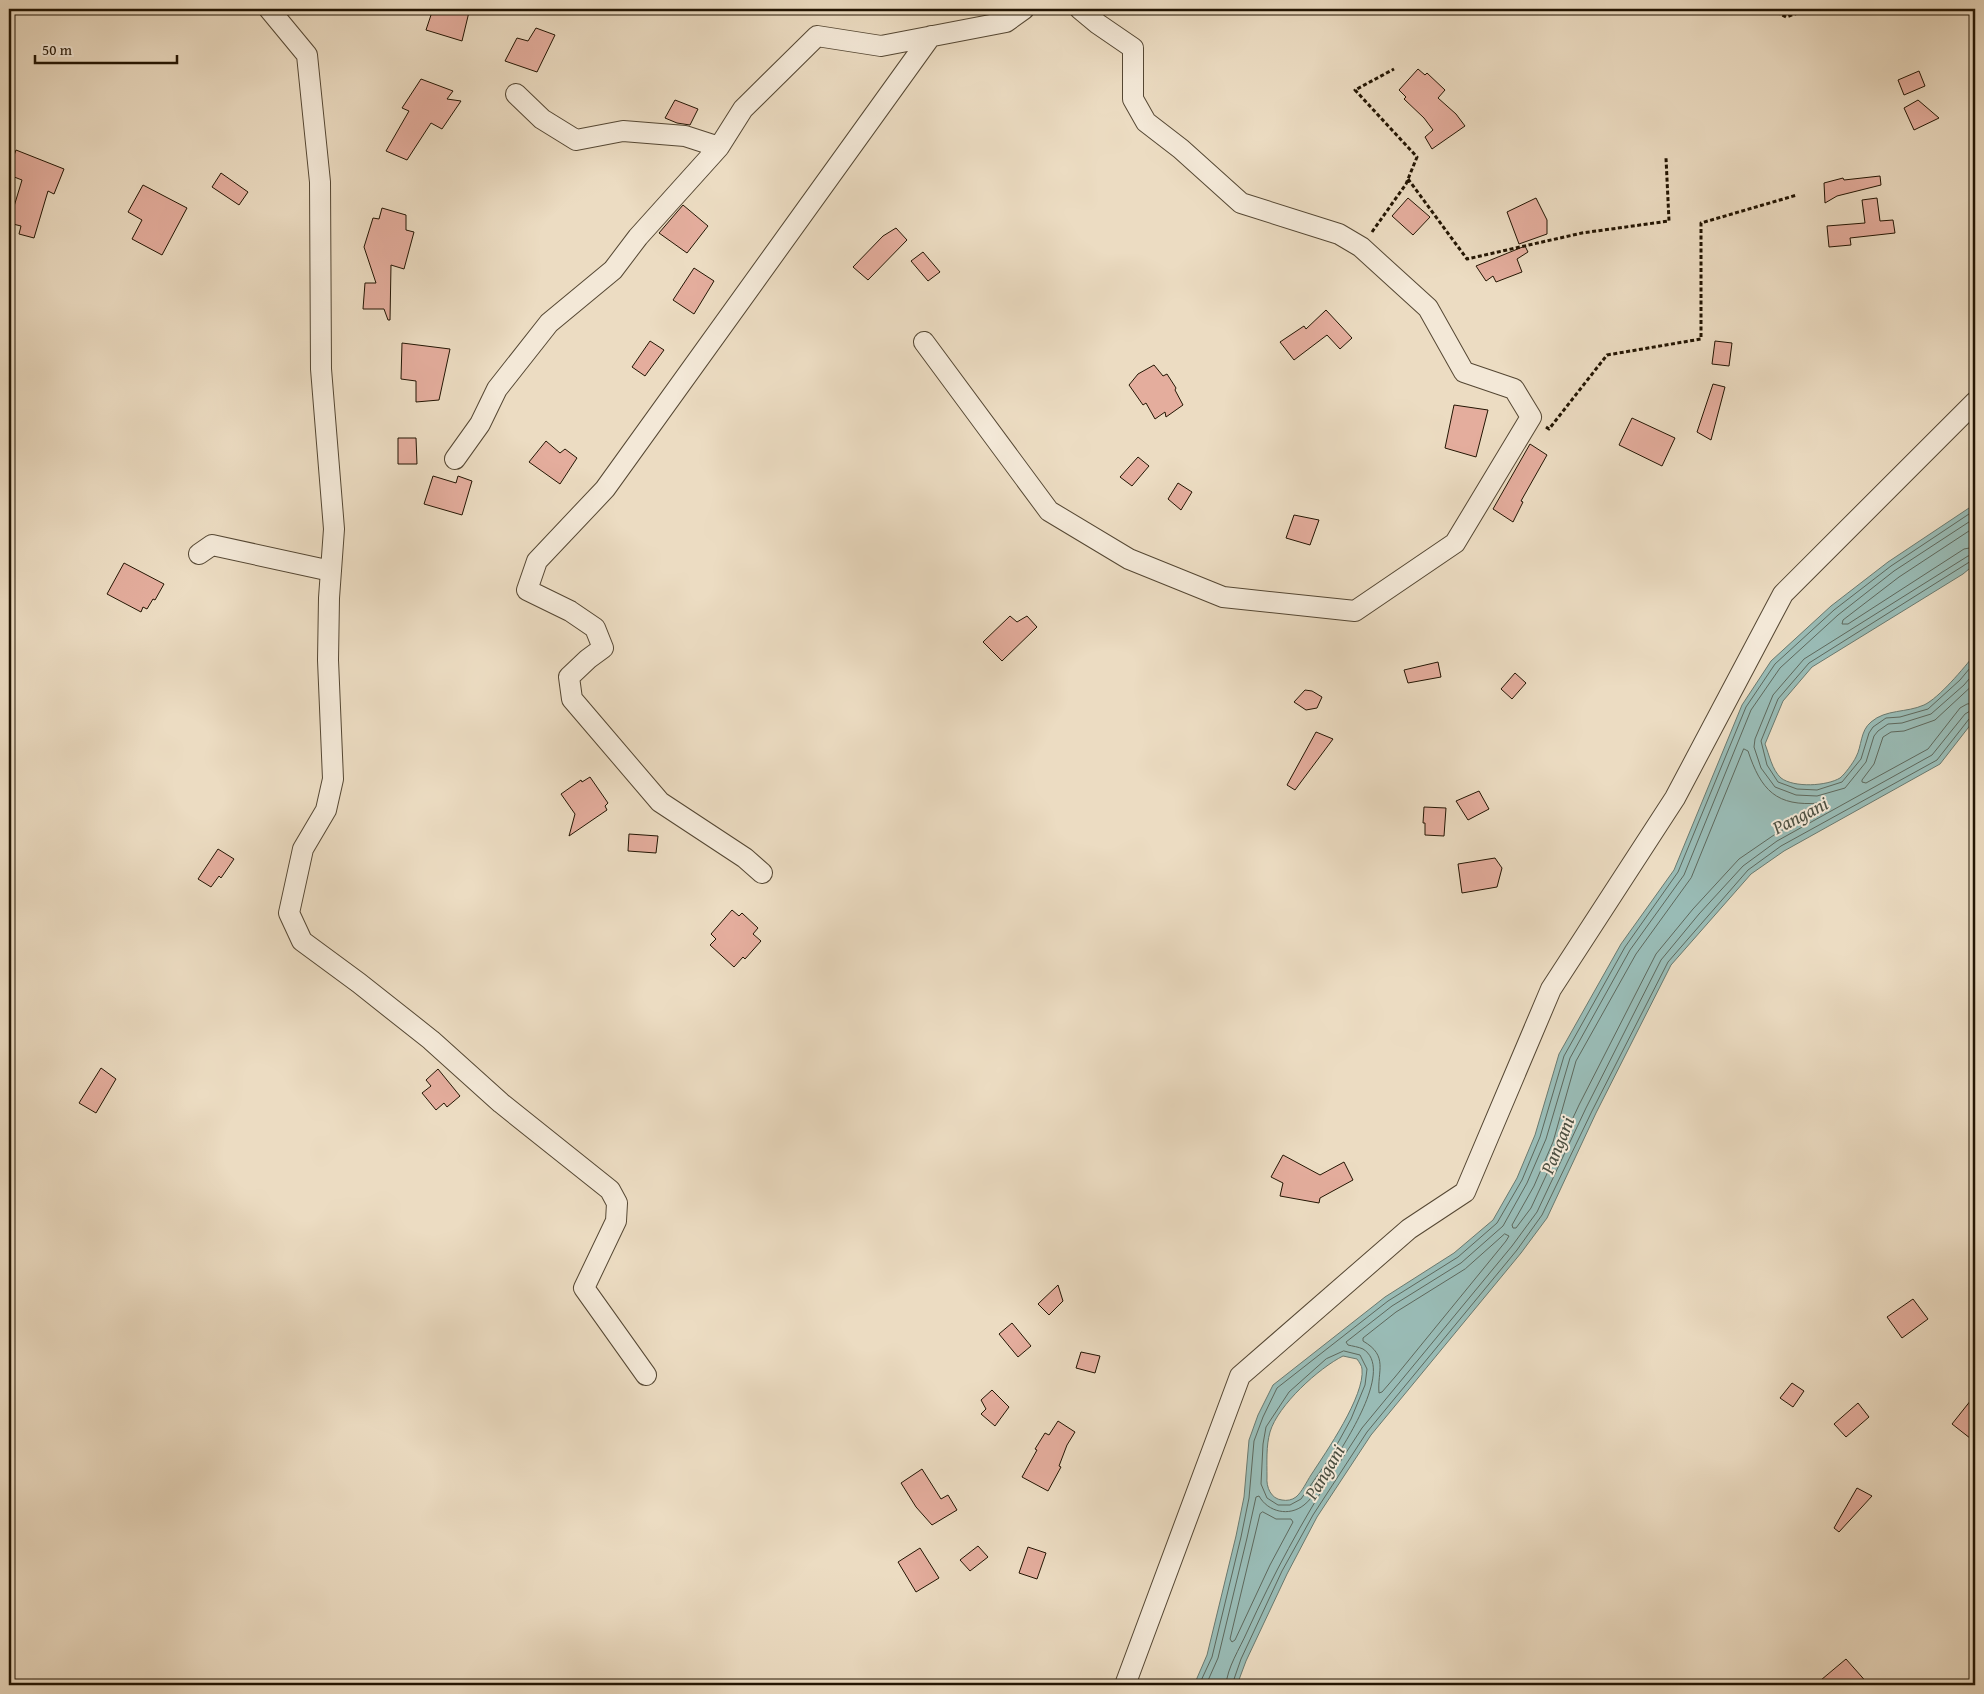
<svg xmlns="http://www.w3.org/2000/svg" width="1984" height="1694" font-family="'Gentium Book Plus',serif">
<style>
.water{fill:#99bbb5;stroke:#6a796e;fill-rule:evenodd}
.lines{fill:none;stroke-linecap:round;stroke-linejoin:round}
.shore{stroke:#5e685c;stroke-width:1}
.building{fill:#e4ad9d;stroke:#231503}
.minor-casing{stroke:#554733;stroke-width:22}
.path{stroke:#231503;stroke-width:3;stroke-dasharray:4 2.5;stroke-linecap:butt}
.minor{stroke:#f3e8d7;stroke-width:20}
.labels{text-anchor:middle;stroke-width:4;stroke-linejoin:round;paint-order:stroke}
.water-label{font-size:19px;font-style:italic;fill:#4c4f41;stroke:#f3e8d7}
</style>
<rect width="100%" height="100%" fill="#ecdcc2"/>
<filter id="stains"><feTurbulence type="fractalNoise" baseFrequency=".004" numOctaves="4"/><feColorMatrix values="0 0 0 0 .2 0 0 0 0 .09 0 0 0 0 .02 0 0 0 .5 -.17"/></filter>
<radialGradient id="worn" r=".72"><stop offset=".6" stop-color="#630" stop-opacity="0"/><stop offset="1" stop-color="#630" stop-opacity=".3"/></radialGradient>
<path class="water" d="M1975,504V564L1963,574L1812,667L1783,701L1765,744C1769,754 1772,770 1781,778C1794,788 1827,786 1840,778C1845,774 1853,763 1856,757C1862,746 1860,731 1871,722C1886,709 1906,713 1924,705C1939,698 1964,668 1975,654V719L1940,764L1784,851L1751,874L1671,965L1596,1113L1547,1218L1521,1253L1371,1435L1317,1517L1287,1574L1246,1661L1237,1685H1194L1207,1655L1236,1536L1244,1497L1249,1440L1258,1415L1273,1385L1385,1297L1454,1253L1493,1220L1517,1178L1535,1135L1559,1054L1621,944L1674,870L1742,705L1771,661L1831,606L1888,562ZM1343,1356L1357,1359C1359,1362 1362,1366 1362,1369C1365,1396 1326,1452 1311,1475C1307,1481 1302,1492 1296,1497C1292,1500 1287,1501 1282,1500C1271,1499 1266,1487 1267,1477C1267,1462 1266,1446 1270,1432C1278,1405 1319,1368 1343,1356Z"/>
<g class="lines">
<path class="shore" d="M1975,518L1894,571L1838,615L1780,668L1751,710L1684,875L1630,950L1570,1058L1546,1139L1527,1183L1503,1226L1461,1263L1392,1306L1346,1342L1348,1345C1352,1346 1359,1347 1363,1349C1394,1368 1347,1439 1335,1459L1336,1463L1340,1462L1362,1428L1512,1246L1537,1212L1586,1108L1661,960L1699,914L1743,866L1777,841L1932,755L1965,714L1970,711L1975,710
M1975,527L1899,577L1843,620L1842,624H1848L1964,549L1975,547
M1975,554L1968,556L1804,659L1773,695L1755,739L1754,747L1761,768L1775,787L1796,795L1817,796L1845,788L1866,762L1874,736L1878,731L1888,724L1902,723L1931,714L1964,685L1975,672
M1975,561H1971L1809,663L1778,699L1761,741L1767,765L1778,782L1797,789L1817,790L1842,782L1861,759L1869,733L1873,727L1886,718L1900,717L1928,709L1960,680L1975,662
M1975,683L1935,720L1904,731L1891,732L1883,737L1874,764L1862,780V782L1866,783L1928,749L1960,708L1967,704L1975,703
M1744,749L1748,751C1761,790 1776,807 1820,803L1822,807L1774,835L1739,859L1693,909L1656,954L1579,1105L1531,1208L1516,1228H1513L1512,1225L1534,1186L1553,1142L1576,1061L1636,954L1691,878Z
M1505,1234L1509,1236L1506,1241L1395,1377L1382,1392L1379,1393C1377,1371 1389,1356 1363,1341V1338L1396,1312L1465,1269Z
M1344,1351L1360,1355L1367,1369L1365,1385L1351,1419L1329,1459L1301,1499L1290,1505H1278L1267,1498L1261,1484L1263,1444L1266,1427L1289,1392L1326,1359Z
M1263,1512L1276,1519H1291L1293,1522L1270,1565L1235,1640L1232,1642L1230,1639L1260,1514Z
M1199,1685L1212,1657L1241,1537L1249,1498L1254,1441L1263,1417L1277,1388L1388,1301L1458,1257L1497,1223L1522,1180L1540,1137L1564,1056L1625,947L1678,872L1746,707L1775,664L1834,610L1891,566L1975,510
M1206,1685L1218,1658L1247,1538L1256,1497L1259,1496C1268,1512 1289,1517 1304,1505C1314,1498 1324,1476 1332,1465H1335L1336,1468C1302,1521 1273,1575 1247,1632C1240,1648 1227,1668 1226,1685
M1232,1685L1241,1659L1282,1571L1313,1515L1367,1432L1517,1250L1542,1215L1592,1111L1668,962L1748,870L1781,846L1937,760L1969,719L1975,717"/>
</g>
<path class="building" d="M433,9H457L469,12L462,41L426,30Z
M536,28L555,35L537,72L505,61L517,38L528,41Z
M1418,69L1425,75L1427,73L1445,90L1438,98L1456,114L1465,126L1432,149L1425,137L1433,130L1424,118L1404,99L1406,97L1399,90Z
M1919,71L1925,86L1904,95L1898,80Z
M421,79L453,91L447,99L461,101L442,129L431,123L407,160L386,151L409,111L402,108Z
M675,100L698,109L690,125L677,123L665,118Z
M1918,100L1939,118L1914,130L1904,108Z
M16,150L64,169L54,194L48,191L34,238L19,234L21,226L9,223L22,180L9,175V169Z
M221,173L248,192L239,205L212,187Z
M1880,176L1881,185L1837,196L1825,203L1824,183L1843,178L1844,180Z
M143,185L187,208L162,255L132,239L142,220L128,212Z
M1408,198L1430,217L1413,235L1392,216Z
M1536,198L1547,220V234L1519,244L1507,212Z
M1877,198L1880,221L1893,220L1895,233L1850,238L1851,245L1829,247L1827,226L1865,223L1862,200Z
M683,205L708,226L687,253L659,233Z
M382,208L406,215V230L414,232L404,269L391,265L390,320H388L384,309H363L365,283H376L364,247L373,218L379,219Z
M896,228L907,240L868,280L853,267L883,236Z
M1525,246L1528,252L1517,259L1522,272L1496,282L1493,276L1486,281L1476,266Z
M923,252L940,272L928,281L911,261Z
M694,268L714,281L694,314L673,300Z
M1326,310L1352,338L1340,349L1327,335L1294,360L1280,342L1304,326L1306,329Z
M650,341L664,350L645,376L632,367Z
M1715,341L1732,343L1729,366L1712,364Z
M402,343L450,349L439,400L416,402V381L401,379Z
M1154,365L1163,376L1167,374L1176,388L1175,390L1183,405L1166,417L1165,412L1155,419L1146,403L1143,405L1129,385L1138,374Z
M1713,384L1725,387L1711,440L1697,432Z
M1454,405L1488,410L1476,457L1445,448Z
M1632,418L1675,438L1662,466L1619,445Z
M398,438H416L417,464H398Z
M546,441L560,453L565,449L577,458L560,484L529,462Z
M1530,444L1547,455L1521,501L1523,502L1513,522L1493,509Z
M1138,457L1149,466L1132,486L1120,477Z
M433,476L456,483L458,476L472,481L462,515L424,504Z
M1178,483L1192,492L1181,510L1168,499Z
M1294,515L1319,520L1310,545L1286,538Z
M124,563L164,584L155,600L153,599L147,609L143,607L141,612L107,594Z
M1010,616L1017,622L1027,616L1037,627L1002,661L983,642Z
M1438,662L1441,677L1408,683L1404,670Z
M1515,673L1526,683L1512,699L1501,689Z
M1305,690L1312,691L1322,697L1317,708L1306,710L1294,702Z
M1316,732L1333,739L1295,790L1287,785Z
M590,777L608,803L605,806L607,810L569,836L575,814L561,794L581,780L582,782Z
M1479,791L1489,809L1468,820L1456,801Z
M1424,807L1446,808L1444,836L1425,835V823H1423Z
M629,834L658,836L656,853L628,851Z
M218,849L234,859L221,878L219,876L211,887L198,879Z
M1495,858L1502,868L1497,887L1462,893L1458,864Z
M732,910L739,916L742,913L758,928L753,934L761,941L745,959L743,957L734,967L710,945L716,939L711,934Z
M101,1068L116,1079L96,1113L79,1103Z
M438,1069L460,1096L447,1107L444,1103L436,1110L422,1093L431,1086L426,1080Z
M1283,1155L1320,1175L1344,1162L1353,1180L1320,1198L1319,1203L1280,1196L1283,1183L1271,1177Z
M1058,1285L1063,1301L1049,1315L1038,1304Z
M1913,1299L1928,1319L1902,1338L1887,1317Z
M1012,1323L1031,1346L1018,1357L999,1334Z
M1081,1352L1100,1356L1095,1373L1076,1368Z
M1792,1383L1804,1391L1793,1407L1780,1398Z
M992,1390L1009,1407L995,1426L981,1414L986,1409L981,1400Z
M1975,1395V1442L1952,1424Z
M1858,1403L1869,1417L1846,1437L1834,1424Z
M1058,1421L1075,1432L1067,1445L1059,1466L1061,1467L1048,1491L1022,1477L1037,1450L1035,1449L1045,1433L1049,1435Z
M922,1469L941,1499L948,1495L957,1510L932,1525L916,1507L901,1483Z
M1857,1488L1872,1496L1839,1532L1834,1528Z
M978,1546L988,1557L970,1571L960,1560Z
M1028,1547L1046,1553L1037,1579L1019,1573Z
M920,1548L939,1578L916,1592L898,1562Z
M1846,1659L1869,1685H1815Z"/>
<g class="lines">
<g class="minor-casing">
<path id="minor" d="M269,9L307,55L320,182L321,369L334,529L329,598L328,660L333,779L326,810L303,849L289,913L302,941L359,983L431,1040L501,1103L610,1190L617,1203L616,1221L584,1288L646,1375
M516,94L542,119L576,140L623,131L685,136L719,147L743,109L817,36L881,46L1006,22L1024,9
M924,342L1049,511L1129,559L1223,597L1355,611L1455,543L1531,417L1514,389L1464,372L1428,308L1361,247L1339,234L1241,203L1181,149L1146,122L1133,99V48L1098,24L1080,9
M455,459L480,424L497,389L549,323L613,270L638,237L719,147
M199,554L212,545L331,571
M762,873L745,858L660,802L572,699L569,677L588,659L603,648L595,628L570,611L527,590L537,561L605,489L931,36
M1125,1685L1240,1376L1409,1229L1465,1192L1551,989L1675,798L1783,594L1975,402"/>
</g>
<path class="path" d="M1771,9L1786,17L1810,9
M1408,179L1467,259L1582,233L1669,221L1666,158
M1372,232L1406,184L1417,157L1355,90L1394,69
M1546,427L1549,429L1607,355L1701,339V223L1797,195"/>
<use href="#minor" class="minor"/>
</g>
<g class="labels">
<g class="water-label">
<text transform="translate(1800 815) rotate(-27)" y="7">Pangani</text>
<text transform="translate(1557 1145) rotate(-68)" y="7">Pangani</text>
<text transform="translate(1324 1472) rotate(-59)" y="7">Pangani</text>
</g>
</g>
<rect width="1984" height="1694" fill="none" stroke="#ecdcc2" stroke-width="30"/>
<rect x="10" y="10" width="1964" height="1674" fill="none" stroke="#231503" stroke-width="2.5"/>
<rect x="15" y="15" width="1954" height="1664" fill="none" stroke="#231503"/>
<path d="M35 55v8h142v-8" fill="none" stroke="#231503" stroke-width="2.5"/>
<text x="42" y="55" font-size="15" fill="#231503" stroke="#f3e8d7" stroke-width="4" paint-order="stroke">50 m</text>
<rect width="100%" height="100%" filter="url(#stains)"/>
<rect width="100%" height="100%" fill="url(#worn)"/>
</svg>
